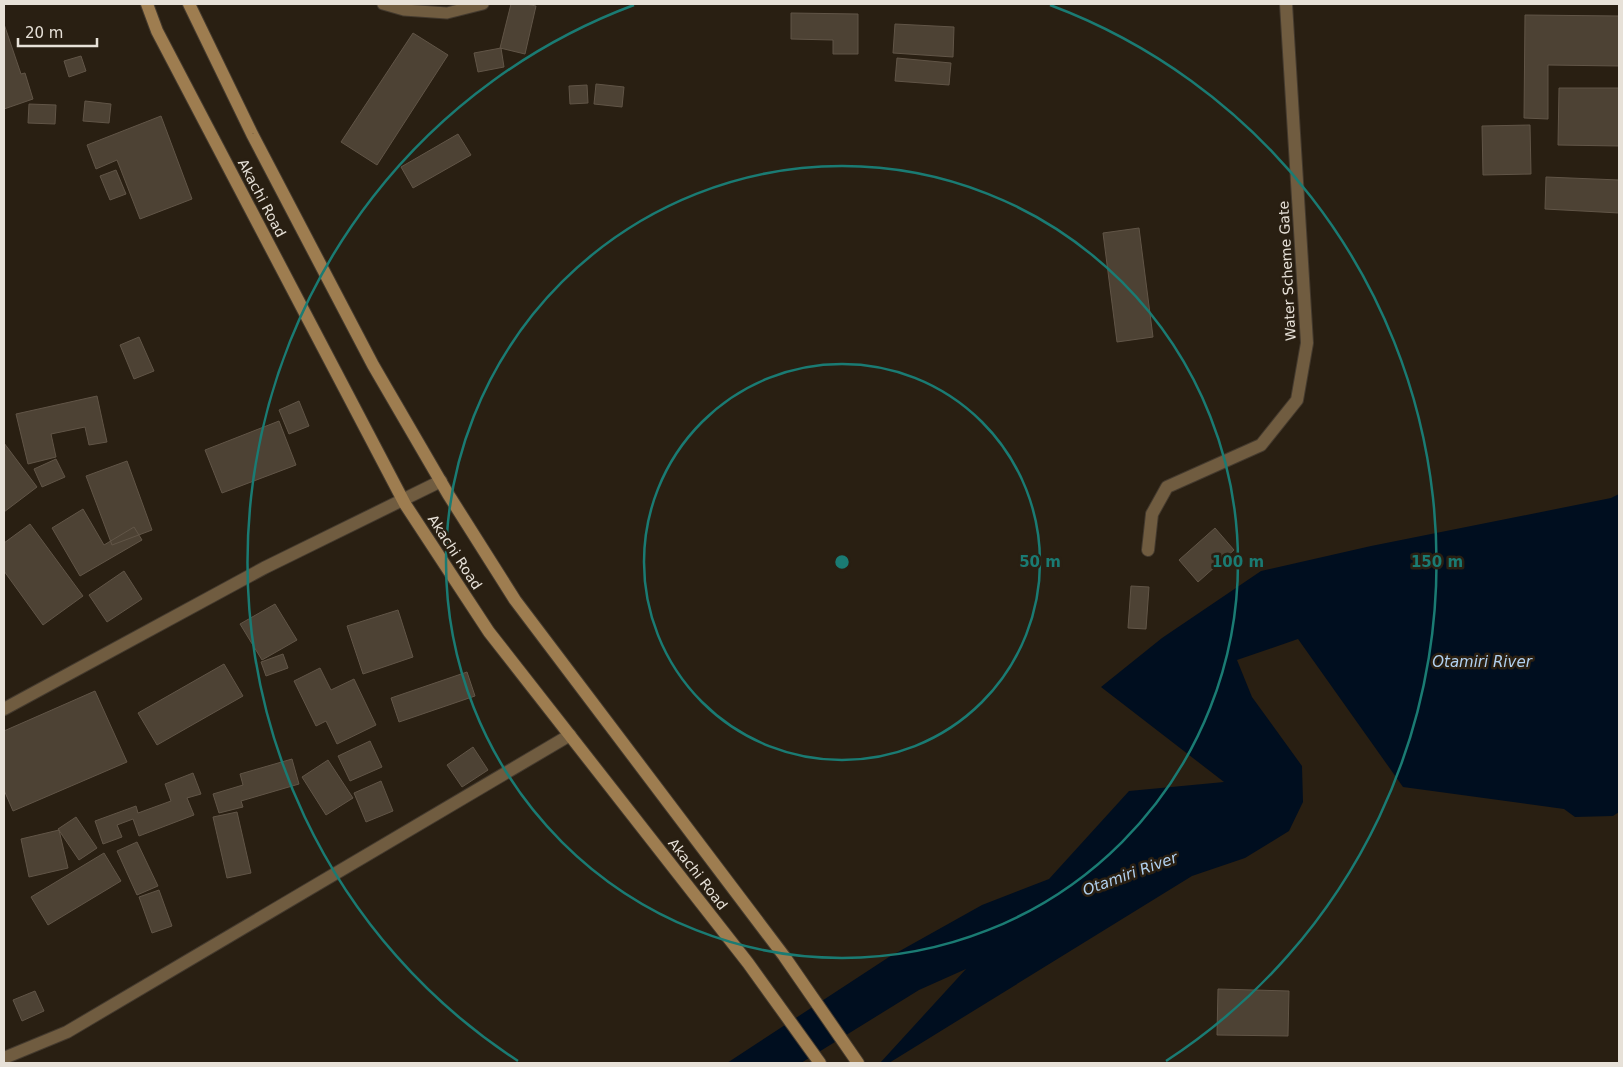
<svg xmlns="http://www.w3.org/2000/svg" width="1623" height="1067" font-family="'DejaVu Sans',sans-serif">
<style>
.water{fill:#000e1f}
.building{fill:#4d4234;stroke:#615547}
.lines{fill:none;stroke-linecap:round;stroke-linejoin:round}
.service-casing{stroke:#443a2e;stroke-width:13}
.minor-casing{stroke:#443a2e;stroke-width:14}
.secondary-casing{stroke:#443a2e;stroke-width:14}
.service{stroke:#705c40;stroke-width:11}
.minor{stroke:#705c40;stroke-width:12}
.secondary{stroke:#9e7d50;stroke-width:12}
.ring{fill:none;stroke:#1a7b73;stroke-width:2.5}
.labels{text-anchor:middle;stroke-width:5;stroke-linejoin:round;paint-order:stroke}
.street-label{font-size:14px;fill:#e7e1d8;stroke:#291f12}
.water-label{font-size:15px;font-style:italic;fill:#b1d1f0;stroke:#291f12}
.centre{fill:#1a7b73;stroke:#291f12;stroke-width:2.5}
.ring-label{font-size:15px;text-anchor:middle;font-weight:bold;fill:#1a7b73;stroke:#291f12;stroke-width:5;stroke-linejoin:round;paint-order:stroke}
</style>
<rect width="100%" height="100%" fill="#291f12"/>
<path class="water" d="M1619,494V812L1613,816L1575,817L1564,809L1403,787L1298,639L1237,660L1252,697L1302,766L1303,802L1289,831L1245,858L1192,876L889,1063H880L966,969L919,990L801,1063H727L889,957L982,905L1049,879L1129,791L1224,782L1101,687L1162,638L1261,571L1371,546L1611,498Z"/>
<path class="building" d="M511,4H526L536,6L525,54L500,48Z
M791,13L858,14V54H833V40L791,39Z
M1525,15L1619,16V66L1548,65V119L1524,118Z
M4,24L21,74L25,73L33,99L4,109Z
M895,24L954,27L953,57L893,53Z
M413,33L448,55L377,165L341,142Z
M501,48L504,67L478,72L474,53Z
M81,56L86,71L69,77L64,61Z
M897,58L951,63L949,85L895,81Z
M596,84L624,87L622,107L594,104Z
M587,85L588,103L570,104L569,86Z
M1559,88H1619V146L1558,145Z
M85,101L111,104L109,123L83,121Z
M29,104L56,105L55,124L28,123Z
M161,116L192,199L140,219L117,160L96,169L87,145Z
M1530,125L1531,174L1483,175L1482,126Z
M458,134L471,155L413,188L401,167Z
M116,170L126,194L110,200L100,176Z
M1546,177L1619,180V213L1545,209Z
M1139,228L1153,337L1117,342L1103,233Z
M139,337L154,371L134,379L120,345Z
M97,396L107,442L89,445L85,427L51,434L56,457L28,464L16,414Z
M299,401L309,426L289,434L279,410Z
M279,421L296,465L222,493L205,450Z
M4,443L37,487L4,512Z
M56,459L65,477L42,487L34,469Z
M127,461L152,530L112,545L86,476Z
M83,509L104,545L134,527L142,540L80,576L52,528Z
M30,524L83,596L43,625L4,571V543Z
M1215,528L1234,550L1198,582L1179,560Z
M124,571L142,599L107,622L89,595Z
M1131,586L1149,587L1146,629L1128,628Z
M275,604L297,640L262,660L240,624Z
M398,610L413,657L363,674L347,626Z
M283,654L288,668L266,676L261,662Z
M224,664L243,696L157,745L138,713Z
M320,668L331,690L354,679L376,725L337,744L326,721L316,726L294,681Z
M467,672L475,696L399,722L391,698Z
M95,691L127,762L13,811L4,790V731Z
M370,741L382,767L350,781L338,756Z
M473,747L488,770L462,787L447,765Z
M292,759L299,784L241,801L243,807L219,813L213,794L243,785L240,774Z
M328,760L353,798L326,815L302,777Z
M193,773L201,794L187,798L194,815L139,836L133,819L117,825L122,837L103,844L95,821L136,806L138,813L171,801L165,784Z
M381,781L393,811L366,822L354,793Z
M237,812L251,873L227,878L213,817Z
M76,817L97,848L79,860L58,829Z
M59,830L68,868L29,877L21,839Z
M137,842L158,886L137,895L117,851Z
M104,853L121,881L48,925L31,897Z
M159,890L172,926L152,933L139,897Z
M1218,989L1289,991L1288,1036L1217,1035Z
M35,991L44,1011L22,1021L13,1000Z"/>
<g class="lines">
<g class="service-casing">
<path id="service" d="M383,4L404,10L447,13L483,4"/>
</g>
<g class="minor-casing">
<path id="minor" d="M1148,550L1152,514L1167,487L1261,445L1297,400L1307,343L1286,4
M4,709L264,568L441,481
M4,1058L67,1032L570,735"/>
</g>
<g class="secondary-casing">
<path id="secondary" d="M147,4L157,31L405,504L489,632L748,963L820,1063
M189,4L252,134L373,365L448,494L515,600L784,956L858,1063"/>
</g>
<use href="#service" class="service"/>
<use href="#minor" class="minor"/>
<use href="#secondary" class="secondary"/>
</g>
<g class="ring">
<circle cx="842" cy="562" r="198"/>
<circle cx="842" cy="562" r="396"/>
<path d="M518 1061A595 595 0 0 1 634 5M1050 5A595 595 0 0 1 1166 1061"/>
</g>
<g class="labels">
<g class="street-label">
<text transform="translate(262 198) rotate(62)" y="5">Akachi Road</text>
<text transform="translate(1287 271) rotate(-93)" y="5">Water Scheme Gate</text>
<text transform="translate(455 552) rotate(57)" y="5">Akachi Road</text>
<text transform="translate(698 874) rotate(52)" y="5">Akachi Road</text>
</g>
<g class="water-label">
<text x="1482" y="667">Otamiri River</text>
<text transform="translate(1130 874) rotate(-20)" y="5">Otamiri River</text>
</g>
</g>
<circle cx="842" cy="562" r="8" class="centre"/>
<g class="ring-label">
<text x="1040" y="567">50 m</text>
<text x="1238" y="567">100 m</text>
<text x="1437" y="567">150 m</text>
</g>
<rect width="1623" height="1067" fill="none" stroke="#e7e1d8" stroke-width="10"/>
<path d="M18 38v8h79v-8" fill="none" stroke="#e7e1d8" stroke-width="2.5"/>
<text x="25" y="38" font-size="15" fill="#e7e1d8" stroke="#291f12" stroke-width="4" paint-order="stroke">20 m</text>
</svg>
